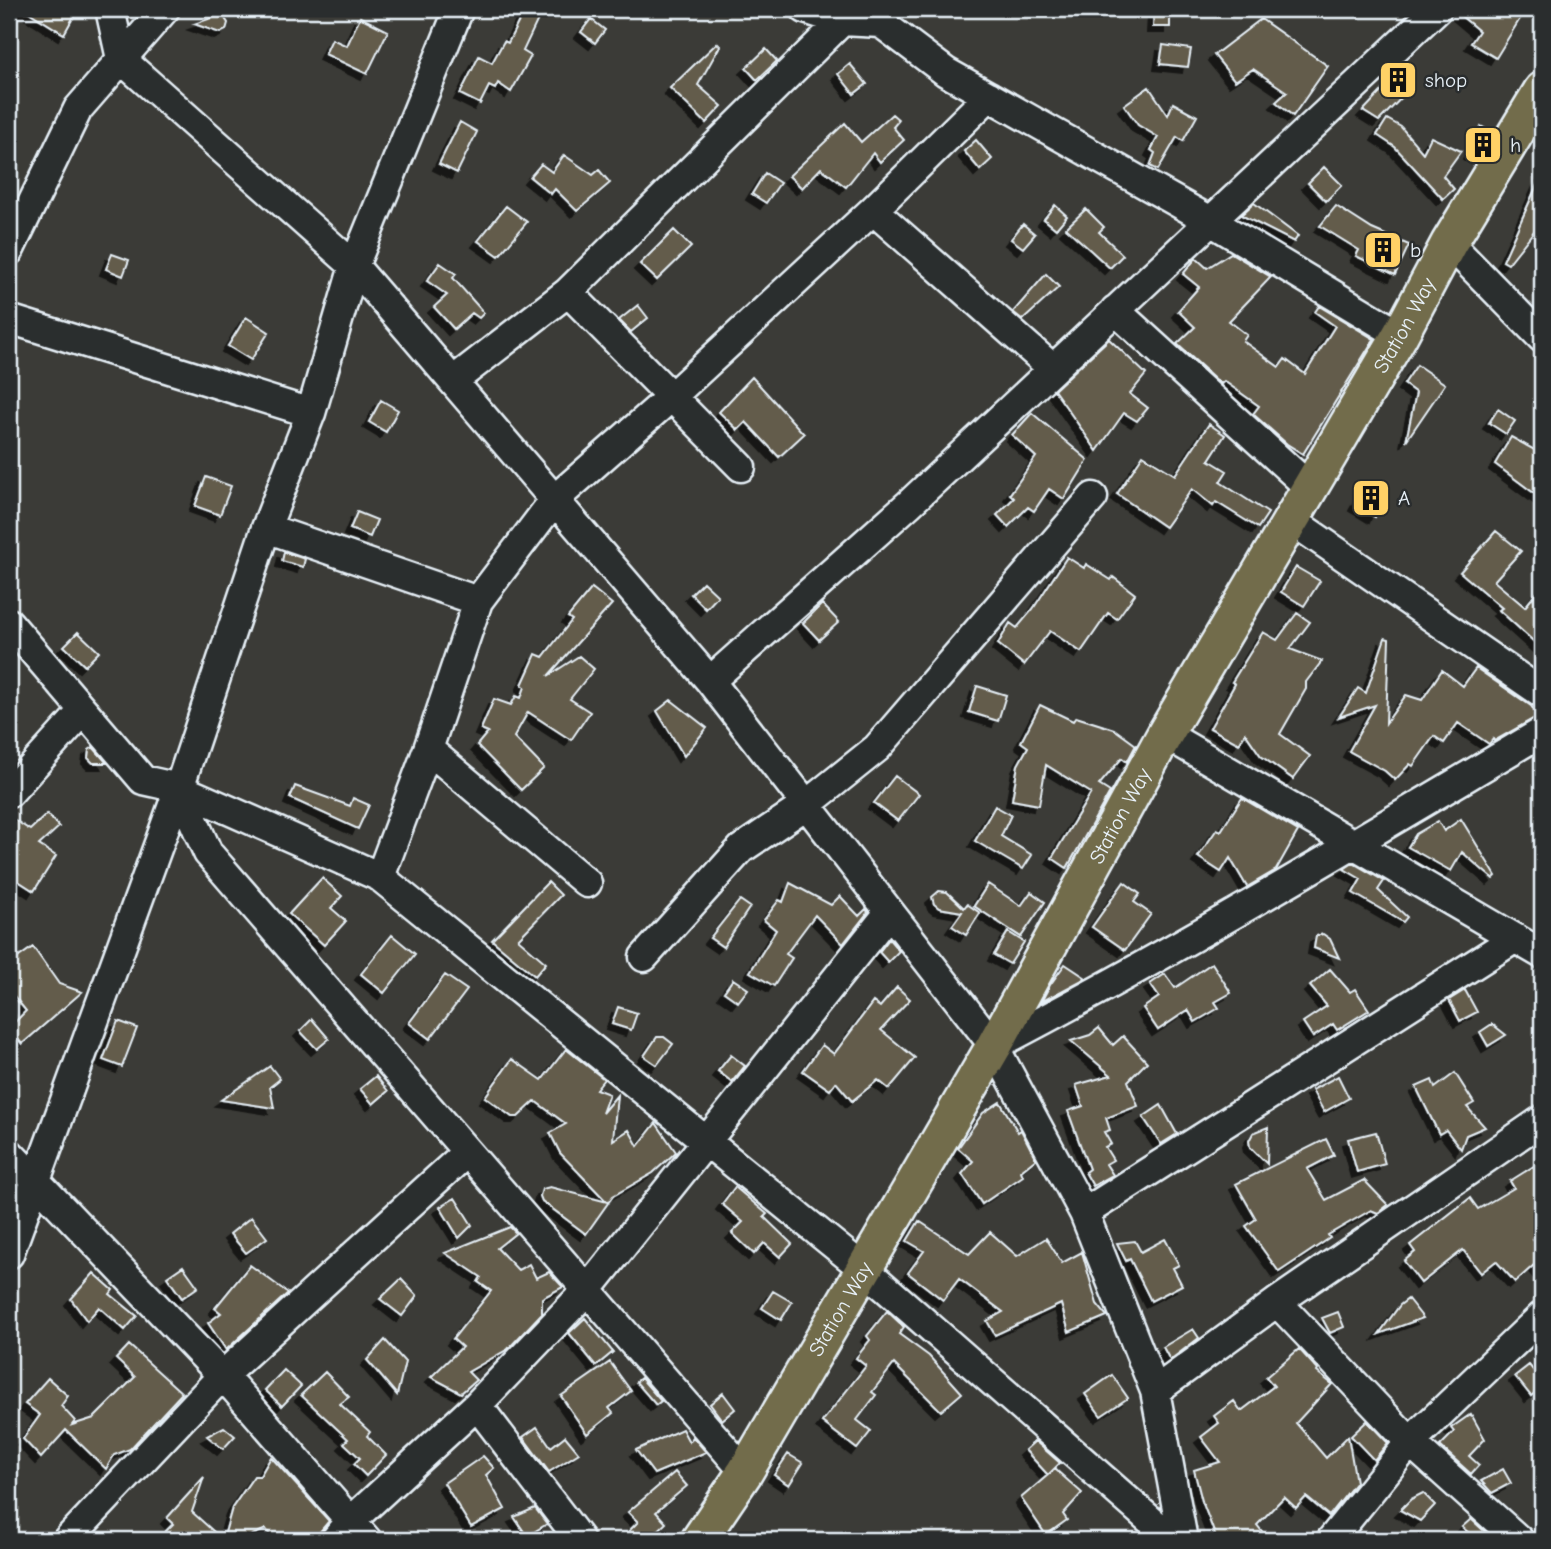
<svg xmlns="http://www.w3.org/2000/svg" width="1551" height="1549" font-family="'Comic Neue',sans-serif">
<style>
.building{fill:#645c4c;stroke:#e8f1f8;stroke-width:2;filter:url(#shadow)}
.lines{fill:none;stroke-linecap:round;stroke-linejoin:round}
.minor-casing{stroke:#e8f1f8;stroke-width:33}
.major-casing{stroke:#e8f1f8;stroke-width:40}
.minor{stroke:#2a2d2e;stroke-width:28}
.major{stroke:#726c4b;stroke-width:35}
.labels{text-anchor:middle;stroke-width:5;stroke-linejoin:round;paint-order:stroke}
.poi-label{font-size:21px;fill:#e8f1f8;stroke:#2a2d2e;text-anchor:start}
.street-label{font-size:21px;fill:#e8f1f8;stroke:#2a2d2e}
</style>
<defs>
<filter id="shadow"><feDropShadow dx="-6" dy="6" stdDeviation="0" flood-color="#0009"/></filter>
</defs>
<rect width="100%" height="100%" fill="#3b3b37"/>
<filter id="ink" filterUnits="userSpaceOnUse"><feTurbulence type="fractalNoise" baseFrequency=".0143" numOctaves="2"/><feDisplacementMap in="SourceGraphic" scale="14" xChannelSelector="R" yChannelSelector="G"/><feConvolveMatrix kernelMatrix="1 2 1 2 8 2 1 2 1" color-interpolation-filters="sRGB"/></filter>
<g filter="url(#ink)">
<path class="building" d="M24,9H78L64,34Z
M525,9L541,13L523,51L531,56L511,92L498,83L495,89L489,86L480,104L460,94L479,56L492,63L504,41L508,43Z
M1154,9H1170V27H1153Z
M1453,9H1526L1496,58L1471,43L1479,31Z
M217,16L224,17L228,23L226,30L220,33L194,24Z
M360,17L388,31L367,74L325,54L332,39L347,46Z
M591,19L605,30L595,43L581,32Z
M1261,19L1328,66L1293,116L1276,102L1287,92L1253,69L1235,81L1214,55Z
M717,43L720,46L698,85L722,106L706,123L670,88Z
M1163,45L1191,49L1188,67L1160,64Z
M766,49L777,61L757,80L746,68Z
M850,64L867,84L854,94L838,74Z
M1398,74L1412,87L1379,121L1363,111Z
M1149,87L1168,115L1173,103L1197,116L1183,141L1177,137L1158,170L1150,166L1155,153L1151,150L1158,137L1138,125L1124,105Z
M892,114L899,120L893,127L904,140L880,162L873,153L846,187L821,168L802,188L789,176L845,123L861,142Z
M1387,119L1401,127L1423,153L1431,137L1461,151L1443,176L1454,189L1443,199L1395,147L1377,135Z
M460,122L477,132L457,173L439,164Z
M1481,126L1493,133L1477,158L1469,153Z
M976,140L992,159L980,170L964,151Z
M564,155L593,175L599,170L610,183L577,211L555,189L551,194L530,177L541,164L552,172Z
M1324,167L1342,185L1326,201L1308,183Z
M765,173L780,183L766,203L752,194Z
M1542,174V221L1508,264L1503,261Z
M1254,203L1298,236L1294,242L1241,215Z
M1055,205L1067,216L1056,229L1044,219Z
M506,206L527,222L499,256L478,241Z
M1336,206L1372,229L1409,245L1395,275L1356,256L1359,250L1320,226Z
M1086,209L1104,227L1099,232L1123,255L1110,268L1066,228Z
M1023,224L1035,234L1023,248L1011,239Z
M674,230L691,247L657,280L640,264Z
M1231,253L1271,277L1229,321L1247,335L1243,341L1279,367L1285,359L1305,374L1335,326L1315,312L1319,306L1374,339L1303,454L1287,444L1253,414L1259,406L1224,381L1221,384L1177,344L1195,327L1178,311L1199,287L1183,274L1196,258L1207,268Z
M112,254L129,260L123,276L106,269Z
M440,263L456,274L453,278L484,313L479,318L472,313L454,329L434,307L447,295L427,281Z
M1046,274L1059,287L1023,320L1013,312Z
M638,305L648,318L631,332L619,320Z
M246,317L269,332L251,360L228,346Z
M1109,339L1146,374L1130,394L1148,408L1137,421L1124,413L1097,451L1054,390Z
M1417,365L1445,384L1406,441L1416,393L1404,384Z
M752,377L804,434L779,457L746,422L738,430L719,412Z
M381,400L398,410L386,432L369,422Z
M1498,409L1515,421L1506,434L1489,423Z
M1032,413L1088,460L1064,499L1049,489L1034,511L1028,507L1008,527L997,515L1014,498L1010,494L1036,457L1012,435Z
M1209,424L1225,435L1209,460L1227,471L1220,482L1268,513L1258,528L1216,502L1213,506L1192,489L1165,527L1117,494L1143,455L1175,475Z
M1511,437L1542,454V499L1495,464Z
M206,477L231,486L220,515L195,506Z
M1367,483L1386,491L1375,517L1355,505Z
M357,512L377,520L370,537L350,529Z
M1496,531L1521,551L1494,581L1525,607L1542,586V649L1499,610L1502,608L1460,572Z
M284,552L305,559L303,567L282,561Z
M1067,557L1084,568L1086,564L1111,580L1113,577L1135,594L1117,619L1108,613L1081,652L1050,631L1024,665L998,644L1010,623L1017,628L1033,609Z
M1296,567L1320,581L1304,606L1281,592Z
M703,582L718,596L706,609L691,594Z
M592,588L612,604L548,676L579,656L594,669L570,699L590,712L571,740L528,712L514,737L544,768L521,790L477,745L488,732L481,729L494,699L511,705L516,696L521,698L525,687L522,685L536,654L543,657L572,620L568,617Z
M822,604L839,622L819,640L803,623Z
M1297,613L1310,622L1290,649L1322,661L1306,682V689L1280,734L1310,756L1293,779L1261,756L1245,733L1239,744L1210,728L1235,684L1232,682L1263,632L1277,640Z
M78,632L99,652L85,666L64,646Z
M1385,638L1389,639L1386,723L1406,695L1422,700L1442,670L1463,686L1476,668L1531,706L1538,716L1494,741L1493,739L1489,744L1458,723L1444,743L1434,736L1413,766L1410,764L1395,780L1385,771L1349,751L1375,705L1339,717L1358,688L1366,693Z
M977,686L1006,695L998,721L969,712Z
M671,700L707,728L684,756L657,711Z
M1040,705L1073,721L1076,717L1114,729L1136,745L1127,762L1122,758L1099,785L1110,792L1067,868L1052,858L1091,793L1046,765L1039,805L1012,800L1018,765L1028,747L1021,742Z
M93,747L107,763H93L88,758L89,750Z
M895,776L919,794L898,821L874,803Z
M295,786L350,806L353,798L369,805L358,829L290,798Z
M1242,798L1298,831L1276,870L1247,887L1230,858L1221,872L1198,857L1217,829L1221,831Z
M995,806L1011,815L1001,836L1032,855L1023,869L975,841Z
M47,814L59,827L39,845L56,856L34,891L9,875V816L30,830Z
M1461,819L1496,876L1493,879L1462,852L1451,871L1408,847L1416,834L1438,821L1444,831Z
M1353,863L1384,881L1378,890L1407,917L1403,922L1353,893L1361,879L1344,869Z
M322,878L342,896L331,908L346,921L324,945L289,914Z
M548,882L561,895L518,939L546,963L535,976L492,940Z
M1124,882L1140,894L1134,902L1151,914L1125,950L1092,927Z
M790,883L831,905L840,896L859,916L866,909L868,912L843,944L815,915L786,954L792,958L774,986L750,972L776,930L764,920L779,900L783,902Z
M988,884L1021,906L1031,892L1045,902L1021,937L974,906Z
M939,891L947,892L964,908L967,904L980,913L966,935L952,926L962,912L939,908L934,904L932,897Z
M740,900L750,907L723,947L710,938Z
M1008,932L1024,942L1010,964L994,955Z
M1323,934L1330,939L1339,958L1314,948L1316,936Z
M392,935L415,954L384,993L361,974Z
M889,939L899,951L888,962L879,952Z
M33,947L59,984L82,992L22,1044L9,1028L26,1011L9,990V964Z
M1212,963L1231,993L1215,1002L1219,1008L1195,1022L1188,1010L1158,1030L1143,1008L1159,997L1150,984L1165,974L1175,988Z
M1065,964L1086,978L1041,1002L1050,985Z
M1330,969L1350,992L1355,989L1369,1010L1337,1030L1333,1024L1313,1037L1303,1022L1327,1006L1310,986Z
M445,975L467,990L430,1039L409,1023Z
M733,979L748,989L738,1002L724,992Z
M897,987L910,999L881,1030L915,1058L889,1089L878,1080L852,1101L836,1082L830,1090L803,1071L822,1045L834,1054L873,1002L880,1007Z
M1465,990L1477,1012L1460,1021L1449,1000Z
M618,1007L637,1013L631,1030L612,1024Z
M312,1019L329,1039L317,1049L300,1031Z
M118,1021L137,1028L122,1067L103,1060Z
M1492,1024L1506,1035L1488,1046L1480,1032Z
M1099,1028L1113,1045L1123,1036L1147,1062L1128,1081L1138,1106L1106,1118L1110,1130L1104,1132L1111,1144L1105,1147L1113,1160L1106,1164L1113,1175L1093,1186L1085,1172L1089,1169L1068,1111L1083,1106L1076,1085L1111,1075L1071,1041L1090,1035Z
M657,1037H664L673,1044L657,1065L644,1056Z
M566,1049L604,1079L596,1089L609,1094L602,1113L617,1095L613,1140L629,1130L638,1146L656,1123L676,1152L653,1173L613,1196L586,1234L542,1201L540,1196L542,1189L550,1187L607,1202L560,1153L550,1133L566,1124L535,1101L518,1117H512L485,1097L512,1059L542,1080Z
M731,1055L745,1066L732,1082L718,1071Z
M270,1066L280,1079L270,1087L274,1108L221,1100Z
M1455,1073L1474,1103L1467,1107L1485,1127L1466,1135L1461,1149L1446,1130L1439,1134L1416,1087L1432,1080L1435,1088Z
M376,1076L388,1091L373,1104L360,1089Z
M1338,1076L1349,1098L1324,1112L1312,1090Z
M1000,1102L1018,1132L1021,1130L1036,1159L1021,1171L1023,1176L982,1204L962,1174L973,1161L958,1148L983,1113Z
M1161,1105L1177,1134L1161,1144L1143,1117Z
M1268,1127L1267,1164L1250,1147L1249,1141L1253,1133Z
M1376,1132L1385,1164L1357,1172L1348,1139Z
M1326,1139L1334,1155L1307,1169L1326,1200L1364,1180L1388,1205L1378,1213L1371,1210L1328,1235L1330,1238L1279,1272L1246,1226L1256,1219L1236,1184Z
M1542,1161V1233L1533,1240L1542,1251V1275L1534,1265L1515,1282L1496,1261L1481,1273L1463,1250L1421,1283L1404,1261L1415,1252L1410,1245L1470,1198L1478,1209L1514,1188L1510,1181Z
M735,1187L767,1214L764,1217L792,1244L780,1257L764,1243L754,1254L732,1233L743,1222L722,1204Z
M455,1198L472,1225L459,1238L440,1207Z
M251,1217L267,1238L246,1253L230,1234Z
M919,1221L969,1254L990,1232L1017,1256L1046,1238L1062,1263L1082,1252L1097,1304L1107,1316L1069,1332L1061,1304L995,1335L987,1321L1003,1312L959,1279L943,1300L908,1273L924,1251L907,1241Z
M510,1227L516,1233L497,1248L518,1270L529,1264L536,1278L549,1272L563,1287L542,1298V1313L508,1349L468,1372L476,1380L461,1393L431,1377L462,1347L453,1339L491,1291L478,1282L481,1277L445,1253Z
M1165,1239L1179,1265L1173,1268L1182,1285L1151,1301L1130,1259L1126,1261L1117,1243L1135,1241L1141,1252Z
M250,1265L288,1293L226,1350L208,1323L221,1313L215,1308Z
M183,1266L198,1287L182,1298L167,1277Z
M94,1273L113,1290L110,1294L137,1316L125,1330L99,1307L87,1321L71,1299Z
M401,1279L417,1296L402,1316L380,1299Z
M773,1291L792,1302L781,1320L762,1308Z
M1408,1299L1423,1318L1379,1334L1400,1305Z
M887,1311L904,1327L899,1334L929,1356L962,1393L941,1411L894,1364L872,1392L876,1395L857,1420L871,1431L857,1449L822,1422L866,1366L856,1358L870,1340L867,1336Z
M1338,1312L1344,1327L1330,1333L1322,1318Z
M585,1318L613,1352L596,1366L569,1333Z
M1193,1329L1199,1338L1170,1360L1163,1347Z
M385,1340L405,1362L397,1395L367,1360Z
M129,1345L182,1393L130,1449L114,1455L106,1469L66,1430L41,1458L23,1439L40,1415L25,1404L48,1378L68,1396L61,1406L75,1421L72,1425L94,1418L135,1377L116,1359Z
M1299,1349L1318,1370L1317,1372L1332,1384L1296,1423L1326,1458L1348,1436L1356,1482L1329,1516L1306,1497L1296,1508L1284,1497L1257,1525L1269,1540H1217L1202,1501L1194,1470L1220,1462L1201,1437L1219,1423L1214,1416L1234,1401L1241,1411L1274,1386L1266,1377Z
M610,1362L631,1391L609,1408L613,1413L587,1434L561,1396Z
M1529,1365L1542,1381V1387L1531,1396L1515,1376Z
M284,1370L301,1386L282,1406L265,1390Z
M325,1372L349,1397L340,1404L370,1432L367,1436L386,1455L366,1476L354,1464L360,1458L344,1443L348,1439L301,1395Z
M1112,1375L1128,1398L1101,1416L1085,1394Z
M641,1378L661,1401L656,1405L636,1382Z
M723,1393L735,1409L722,1420L710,1404Z
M1471,1414L1485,1439L1469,1456L1479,1465L1471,1474L1440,1446L1454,1432L1451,1428Z
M1367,1421L1388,1443L1374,1460L1351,1436Z
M224,1427L235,1436L223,1449L207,1436Z
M537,1427L551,1447L565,1436L579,1453L549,1472L523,1437Z
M682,1429L689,1442L693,1437L706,1452L654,1474L636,1450Z
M1035,1441L1060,1463L1048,1475L1025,1450Z
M788,1454L803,1463L789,1485L774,1475Z
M483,1456L494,1468L486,1475L505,1509L471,1527L444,1483Z
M271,1457L329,1521L313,1540H273L266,1529L241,1540H223L232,1508L254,1476H260Z
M1055,1469L1082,1493L1063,1514L1067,1520L1046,1535L1021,1498Z
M1503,1469L1511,1483L1492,1493L1481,1481Z
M675,1472L687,1486L656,1512L666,1523L648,1540H638L629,1531L638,1522L628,1512Z
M204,1477L192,1512L223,1540H157L173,1524L167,1518Z
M1423,1493L1435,1505L1420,1521L1400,1510L1411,1499Z
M535,1508L547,1524L527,1536L514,1517Z
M1471,1519L1494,1540H1477L1462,1527Z"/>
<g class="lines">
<g class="minor-casing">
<path id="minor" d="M110,9L121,59L354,266L710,681L994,1046L1084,1213L1155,1391L1183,1540
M805,9L842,21
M873,210L1051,367
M1449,243L1542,338
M9,251L78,109L165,9
M568,292L741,467
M1115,310L1310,488
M9,319L311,413
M453,381L568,292L842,21L881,23L946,72L1209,220L1400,335
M1291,520L1542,693
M266,528L478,601
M9,623L143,780L179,788
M710,681L909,504L1437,9
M1165,734L1542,954
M428,749L587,883
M9,793L83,711
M380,877L428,749L478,601L555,499L671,397L873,210L989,96
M644,957L741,849L806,805L877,748L1093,497
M994,1046C1181,949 1361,839 1542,732
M9,1153L235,1389L367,1540
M1084,1213L1514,939
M9,1254L177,794L266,528L311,413L354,266L459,9
M1277,1302L1410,1442L1519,1540
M1155,1391L1277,1302L1542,1120
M477,1405L580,1540
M745,1472L208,853L179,788L380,877L864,1269L1173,1540
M67,1540L222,1376L467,1152
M335,1540L351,1521L477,1405L589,1288L888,914
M1331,1540L1410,1442L1542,1316"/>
</g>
<g class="major-casing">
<g id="major">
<path id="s1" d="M699,1540L745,1472L864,1269L994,1046L1165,734L1400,335L1449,243L1542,90"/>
</g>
</g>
<use href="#minor" class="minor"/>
<use href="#major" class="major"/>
</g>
</g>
<defs>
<g id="building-square" transform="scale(2.0125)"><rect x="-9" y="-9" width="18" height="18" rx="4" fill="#ffd166" stroke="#2a2d2e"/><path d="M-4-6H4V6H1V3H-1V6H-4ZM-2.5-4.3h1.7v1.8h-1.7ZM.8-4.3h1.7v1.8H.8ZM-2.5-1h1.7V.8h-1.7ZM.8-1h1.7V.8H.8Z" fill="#111"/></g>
</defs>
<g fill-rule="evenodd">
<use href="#building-square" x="1398" y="80"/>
<use href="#building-square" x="1483" y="145"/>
<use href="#building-square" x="1383" y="250"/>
<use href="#building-square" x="1371" y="498"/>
</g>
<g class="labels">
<g class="poi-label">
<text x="1425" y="87">shop</text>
<text x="1510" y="152">h</text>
<text x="1410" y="257">b</text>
<text x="1398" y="505">A</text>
</g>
<g class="street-label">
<text dy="7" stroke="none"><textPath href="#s1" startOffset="1405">Station Way</textPath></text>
<text dy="7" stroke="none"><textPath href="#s1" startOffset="838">Station Way</textPath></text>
<text dy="7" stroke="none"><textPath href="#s1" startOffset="271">Station Way</textPath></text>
</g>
</g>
<rect width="1551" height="1549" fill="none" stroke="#2a2d2e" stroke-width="35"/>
<rect x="18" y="18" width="1516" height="1514" fill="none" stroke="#e8f1f8" stroke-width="2.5" filter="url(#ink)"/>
</svg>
